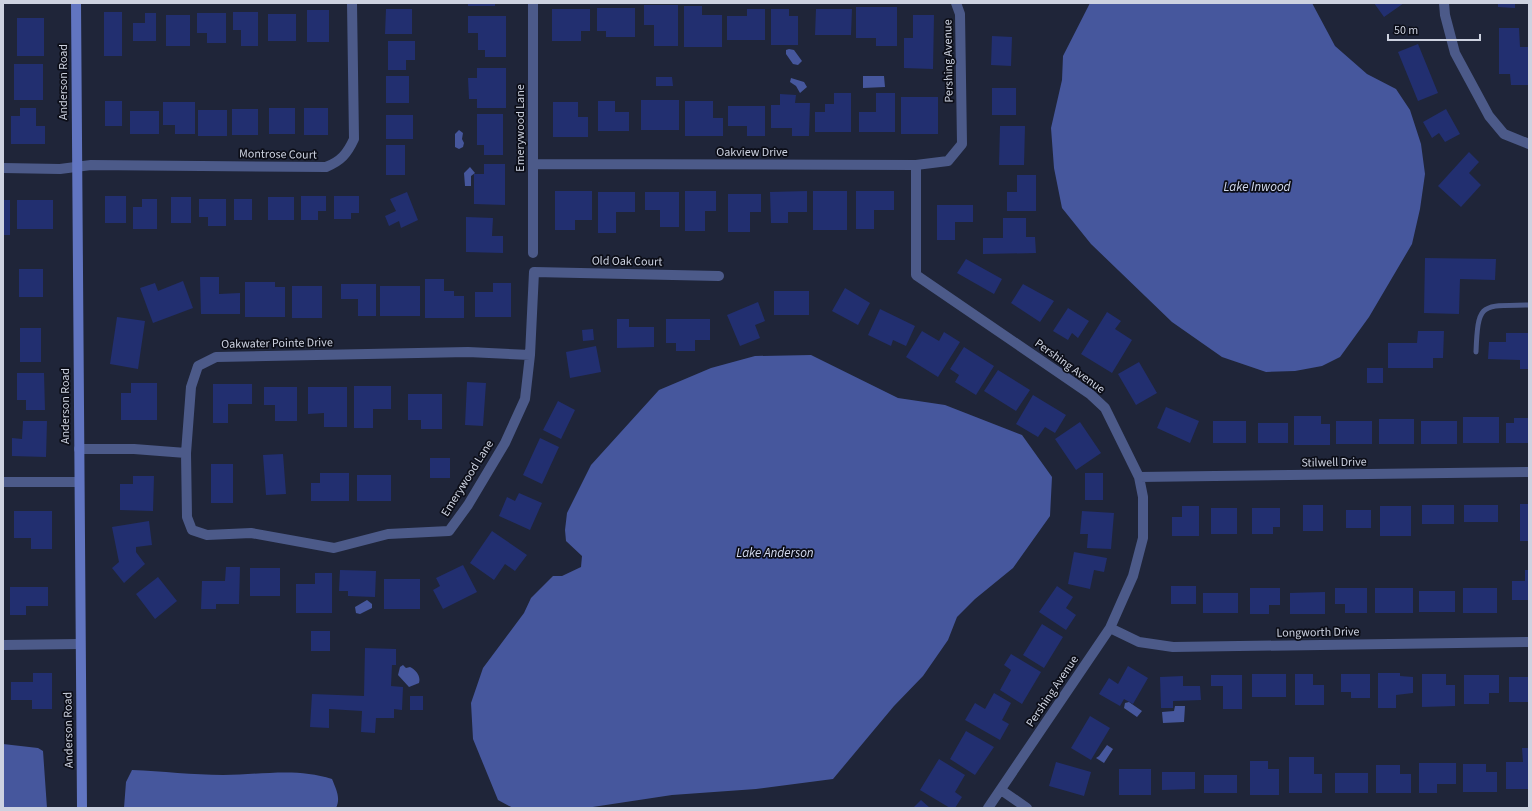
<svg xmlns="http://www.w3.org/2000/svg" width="1532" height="811" font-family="'Source Sans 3',sans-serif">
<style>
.water{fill:#46579d}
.building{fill:#222f70}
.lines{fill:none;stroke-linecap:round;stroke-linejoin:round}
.lane{stroke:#4c5a89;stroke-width:5}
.street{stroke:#4c5a89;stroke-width:10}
.secondary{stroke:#6175c1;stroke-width:10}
.labels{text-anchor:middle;stroke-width:3.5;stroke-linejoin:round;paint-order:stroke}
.street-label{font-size:12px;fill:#cdd2e0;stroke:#0c0e18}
.water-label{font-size:13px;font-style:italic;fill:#d1d8ec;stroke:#0c0e18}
</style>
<rect width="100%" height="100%" fill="#1f2539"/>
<path class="water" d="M1090,3H1312L1335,46L1367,74L1396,89L1410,110L1421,144L1425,174L1420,209L1412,244L1369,317L1340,357L1322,366L1295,371L1266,372L1222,357L1172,322L1091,244L1062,208L1054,168L1051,128L1062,80L1063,56Z
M789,49L794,50L802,61L798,65L793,64L786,54V50Z
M863,76H884L885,87L863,88Z
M791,78L804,82L807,87L800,93L796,86L790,82Z
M459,130L463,133L462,139L464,143L463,147L459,149L455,147V134Z
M470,167L475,173L471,176V186H465L464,173Z
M811,355L898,398L945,405L1022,435L1052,477L1050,516L1013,568L975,599L957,617L948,640L923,676L894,706L833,779L756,789L672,795L586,808H513L498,800L473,739L471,703L483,668L524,613L531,598L553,576H562L581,567L582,556L566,541L565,530L567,513L591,465L659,390L711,368L755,356Z
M367,600L372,604V608L360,614L356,613L355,607Z
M403,665L406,668L410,667C416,670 421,676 419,683L409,687L398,675L400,667Z
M1129,702L1142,711L1137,717L1124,708L1125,703Z
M1175,706H1185L1184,722L1163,723L1162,712L1174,711Z
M3,744L38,748L43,751L47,808H3Z
M1107,745L1113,749L1104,763L1096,758L1099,756Z
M132,770C162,771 193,775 223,775C260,775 296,767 332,779C336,789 341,798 336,808H124L126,782Z"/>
<path class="building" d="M468,3H495V6H468Z
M1374,3H1404L1384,17Z
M1498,3H1515V8L1498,7Z
M644,5H678V46H654V25H644Z
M684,6H702V15H722V47H684Z
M856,7H897V46H876V38H856Z
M597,8H635V37H606V31H597Z
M386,9H412V34H385Z
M552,9H590V31H581V41H552Z
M747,9H765V40H727V16H747Z
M771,9H789V16H798V45H771Z
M816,9H852L851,35H815Z
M307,10H329V42H307Z
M104,12H122V56H104Z
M233,12H258V46H241V30H233Z
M145,13H156V41H133V23H145Z
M197,13H226V43H207V33H197Z
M268,14H296V41H268Z
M166,15H190V46H166Z
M913,15H934L933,69L904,68V38H913Z
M468,16H506V57H485V50H478V33H468Z
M17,18H44V56H17Z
M1499,28H1519L1520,47H1529V85H1511L1510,74H1499Z
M992,36L1012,37L1011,66L991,65Z
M388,41H415V60H406V70H388Z
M1418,44L1438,93L1418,101L1398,52Z
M14,64H43V100H14Z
M477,68H506V108H477V99H469L468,78H477Z
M386,76H409V103H386Z
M656,77H672L673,86H656Z
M992,88H1016V115H992Z
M834,93H851V132H815V112H825V104H834Z
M876,93H895V132H859V112H876Z
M780,94L796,95L795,103H810L809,136H792V128H771V105H780Z
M901,97H938V134H901Z
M641,100H679V130H641Z
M105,101H122V126H105Z
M598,101H615V112H629V131H598Z
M685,101H713V118H723V136H685Z
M163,102H195V134H175V125H163Z
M553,102H578V117H588V137H553Z
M728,106H765V136H747V126H728Z
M20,108H36V126H45V144H11V116H20Z
M269,108H295V134H269Z
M304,108H328V135H304Z
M232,109H258V135H232Z
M1446,109L1460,134L1445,142L1439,133L1432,138L1423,122Z
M198,110H227V136H198Z
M130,111H159V134H130Z
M477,114H503V155H484V145H477Z
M386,115H413V139H386Z
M1000,126H1025L1024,165H999Z
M386,145H405V175H386Z
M1469,152L1479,162L1469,173L1481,185L1461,207L1438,186Z
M484,164H505V205L474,204V174H484Z
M1017,175H1036V211H1007V192H1017Z
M555,191H592V220H575V230H555Z
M685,191H716V211H705V231H685Z
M807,191V212H788V223H771L770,192Z
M813,191H847V230H813Z
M856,191H894V210H874V229H856Z
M407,192L418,220L401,228L399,221L389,226L385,216L396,211L390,199Z
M598,192H635V212H616V233H598Z
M645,192H679V227H660V210H645Z
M728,194H761V212H750V232H728Z
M105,196H126V223H105Z
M301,196H326V211H318V220H301Z
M334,196H359V213H351V219H334Z
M171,197H191V223H171Z
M268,197H294V220H268Z
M142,199H157V229H133V207H142Z
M199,199H226V226H208V217H199Z
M234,199H252V220H234Z
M3,200H10V235H3Z
M17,200H53V229H17Z
M937,205H973V222H955V240H937Z
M466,217L493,218L492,236H503V253L466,252Z
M1003,218H1026V237H1035L1036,253L983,254V238H1003Z
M1425,258L1496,259L1495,280L1460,279L1459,314L1424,313Z
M966,259L1002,279L994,294L957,273Z
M19,269H43V297H19Z
M200,277H219V294L240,293V314H201Z
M425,279H444V291H454V296H464V318H425Z
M183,281L193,308L153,323L140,288L155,283L158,291Z
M245,282H275V287H285V317H245Z
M493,283H511V317H475V292H493Z
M341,284H376V316H358V299H341Z
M1023,284L1054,301L1040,322L1011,303Z
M292,286H322V318H292Z
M380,286H420V316H380Z
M845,288L870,303L858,325L832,311Z
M774,291H809V315H774Z
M758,302L765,321L755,325L760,338L740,346L727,315Z
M1068,308L1089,321L1078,338L1072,333L1068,340L1053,331Z
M880,309L915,326L906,346L893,340L891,346L868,335Z
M1107,312L1121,321L1115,329L1132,340L1112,373L1081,354Z
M117,317L145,321L138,369L110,364Z
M617,319H629V327H654V347L617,348Z
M666,319H710V340H695V351H676V343H666Z
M20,328H41V362H20Z
M593,329L594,340L583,341L582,330Z
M922,331L939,341L944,332L960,342L938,377L906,357Z
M1418,331H1444L1443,358H1433V368H1388V343H1417Z
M1506,333H1529V369H1520V360L1488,359L1489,342H1506Z
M596,346L601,372L570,378L566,352Z
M964,347L994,366L976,395L955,382L959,375L950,369Z
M1139,362L1157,393L1136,405L1118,374Z
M1367,368H1383V383H1367Z
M998,370L1030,390L1016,411L984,391Z
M17,373H44L45,410H26V400H17Z
M467,382L486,383L483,426L465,425Z
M131,383H157V420H121V393H131Z
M213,384H252V404H228V423H213Z
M354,386H391V409H373V428H354Z
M264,387H297V421H275V405H264Z
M308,387H347V427H324V413L308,414Z
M408,394H442V429H421V420H408Z
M1033,395L1066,415L1055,433L1045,427L1038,437L1016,424Z
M558,401L575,410L561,439L543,430Z
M1166,407L1199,421L1190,443L1157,428Z
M1294,416H1321V424H1330V445H1294Z
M1463,417H1499V443H1463Z
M1514,418H1529V443H1506V423H1514Z
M1379,419H1414V444H1379Z
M23,421H47L46,457L12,456V438L22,439Z
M1213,421H1246V443H1213Z
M1336,421H1372V444H1336Z
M1421,421H1457V444H1421Z
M1080,422L1101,453L1076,470L1055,439Z
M1258,423H1288V443H1258Z
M540,438L559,447L542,484L523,475Z
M283,454L286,494L266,495L263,455Z
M430,458H450V478H430Z
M211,464H233V503H211Z
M320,473H349V501H311V483H320Z
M1085,473H1103V500H1085Z
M357,475H391V501H357Z
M133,476H154L153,511L120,510V484H133Z
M519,493L542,503L530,530L499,516L507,497L515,501Z
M1520,504H1529V541H1520Z
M1303,505H1323V531H1303Z
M1422,505H1454V524H1422Z
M1464,505H1498V522H1464Z
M1182,506H1199V536H1172V517H1182Z
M1380,506H1411V536H1380Z
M1211,508H1237V534H1211Z
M1252,508H1280V527H1273V534H1252Z
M1346,510H1371V528H1346Z
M14,511H52V549H31V538H14Z
M1082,511L1114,513L1111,549L1087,548L1088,534H1080Z
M149,521L152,545L136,547V552L145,564L124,583L112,568L119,562L112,527Z
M492,531L527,555L515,571L505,564L494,580L470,563Z
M1074,552L1107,558L1104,572L1094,570L1090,589L1068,584Z
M463,565L477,592L443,609L433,590L440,586L436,578Z
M226,567H240L239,604H216V609H201L202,581H225Z
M250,568H280V596H250Z
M340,570L376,571L375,597L348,596V591H339Z
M1525,570H1529V600H1512V581H1525Z
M315,573H332V613H296V584H315Z
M158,577L177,601L155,619L136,594Z
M384,579H420V609H384Z
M1057,586L1073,597L1066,608L1076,615L1066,630L1039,612Z
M1171,586H1196V604H1171Z
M10,587H48V606H26V615H10Z
M1250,588H1280V605H1269V614H1250Z
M1335,588H1367V613H1345V604H1335Z
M1375,588H1413V613H1375Z
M1463,588H1497V613H1463Z
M1419,591H1455V612H1419Z
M1325,592V614H1290V593Z
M1203,593H1238V613H1203Z
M1042,624L1063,637L1044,668L1023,655Z
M311,631H330V651H311Z
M365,648L396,649V665H392L391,686L403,687L402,710L394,709V718H376L375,733L361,732L362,711L329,709V728L310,727L312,694L364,696Z
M1011,654L1041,672L1022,704L1000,690L1011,670L1004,665Z
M1128,666L1148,678L1133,704L1124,699L1120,706L1099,694L1109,678L1118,684Z
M33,673H52V709H32V700H11V682H33Z
M1378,673H1400V676L1413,677V693L1396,695V708H1378Z
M1252,674H1286V697H1252Z
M1295,674H1313V685H1324V705H1295Z
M1341,674H1370V698H1351V692H1341Z
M1422,674H1446V685H1455V706L1422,707Z
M1211,675H1242V709H1223V686H1211Z
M1464,675H1499V693H1489V704H1464Z
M1183,676V686H1200L1201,700L1173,701V708H1161L1160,677Z
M1509,677H1529V702H1509Z
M994,693L1011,703L1002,720L1009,724L1000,740L965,720L975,703L985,709Z
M410,696H423V710H410Z
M1090,716L1110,728L1091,760L1071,748Z
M966,731L994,747L975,775L950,759Z
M1522,748H1529V789H1506V762H1523Z
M1289,757H1314V774H1322V793H1289Z
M939,759L965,775L955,792L962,797L955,808H950L920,790Z
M1250,761H1268V769H1279V795H1250Z
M1056,762L1091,772L1084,796L1049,786Z
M1419,763H1456V784H1437V793H1419Z
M1463,764H1486V772H1497V792H1463Z
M1376,765H1400V774H1411V793H1376Z
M1119,769H1151V795H1119Z
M1162,772H1195V789L1162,790Z
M1335,773H1368V793H1335Z
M1204,775H1237V793H1204Z
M921,800L930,808H913Z"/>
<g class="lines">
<path class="lane" d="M1476,352C1478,301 1481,306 1529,305"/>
<path class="street" d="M533,3V253
M1444,3L1445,15L1455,53L1489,116L1504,134L1529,144
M533,164L916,165L948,161L962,144L960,14L956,3
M916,165V275L1090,394L1105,408L1139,477L1143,497V538L1133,576L1110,628L988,808
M3,168L60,169L91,165L326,167C341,161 347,154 354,139L352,3
M530,355L468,352L216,357L198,366L191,387L186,453L187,517L192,530L207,535L251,533L334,548L388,534L449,531L468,505L505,443L525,399L530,355L534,272L719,276
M79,449H134L186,453
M1139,477L1529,472
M3,482H79
M1110,628L1139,642L1173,647L1529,642
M3,645L80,644
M1001,790L1027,808"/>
<path class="secondary" d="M76,3L82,808"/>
</g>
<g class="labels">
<g class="street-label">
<text transform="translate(948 61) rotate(-91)" y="4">Pershing Avenue</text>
<text transform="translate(63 82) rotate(-90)" y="4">Anderson Road</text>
<text transform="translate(520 128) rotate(-90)" y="4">Emerywood Lane</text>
<text x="752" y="156">Oakview Drive</text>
<text transform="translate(278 154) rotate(1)" y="4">Montrose Court</text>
<text transform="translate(627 261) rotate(1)" y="4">Old Oak Court</text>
<text transform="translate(277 343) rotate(-1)" y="4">Oakwater Pointe Drive</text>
<text transform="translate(1070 366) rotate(36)" y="4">Pershing Avenue</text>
<text transform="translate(65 406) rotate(-90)" y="4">Anderson Road</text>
<text transform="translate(1334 462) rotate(-1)" y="4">Stilwell Drive</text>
<text transform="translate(467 478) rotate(-58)" y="4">Emerywood Lane</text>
<text transform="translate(1318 632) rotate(-1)" y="4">Longworth Drive</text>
<text transform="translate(1052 691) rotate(-56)" y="4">Pershing Avenue</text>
<text transform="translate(68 730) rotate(-91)" y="4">Anderson Road</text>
</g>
<g class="water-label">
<text x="1257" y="191">Lake Inwood</text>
<text x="775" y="557">Lake Anderson</text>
</g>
</g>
<rect width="1532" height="811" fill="none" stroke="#cdd2e0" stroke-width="8"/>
<path d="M1388 34v6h92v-6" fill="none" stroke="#cdd2e0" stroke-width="2"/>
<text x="1394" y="34" font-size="12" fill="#cdd2e0" stroke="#0c0e18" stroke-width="3" paint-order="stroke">50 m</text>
</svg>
